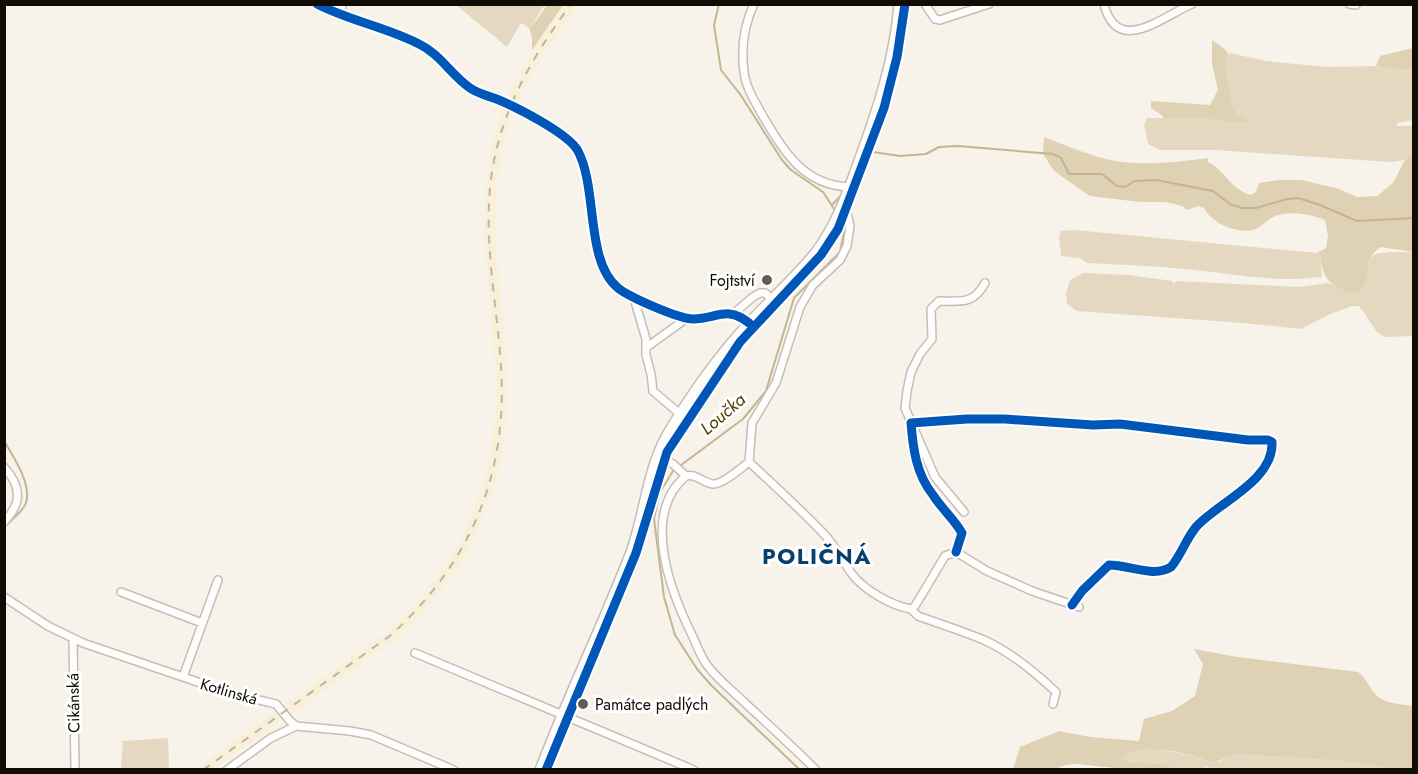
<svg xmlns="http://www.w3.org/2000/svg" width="1418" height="774" font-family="Jost,sans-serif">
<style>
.built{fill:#faefd7}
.green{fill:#e4d8c0}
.forest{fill:#dfd1b3}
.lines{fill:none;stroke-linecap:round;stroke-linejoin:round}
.stream{stroke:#c5b491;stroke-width:2}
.minor-casing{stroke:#c3bfb6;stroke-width:10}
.secondary-casing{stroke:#c3bfb6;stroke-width:12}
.minor{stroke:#fefdfc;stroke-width:7}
.secondary{stroke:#fefdfc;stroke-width:9}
.rail{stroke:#b6b5b3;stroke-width:2;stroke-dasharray:8 8;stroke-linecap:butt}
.cycleway-casing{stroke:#fff;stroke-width:13}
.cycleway{stroke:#0057b8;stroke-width:9}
.poi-dot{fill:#625d54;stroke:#fff;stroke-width:2}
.labels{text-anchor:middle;stroke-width:6;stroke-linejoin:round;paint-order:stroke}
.poi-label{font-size:16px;fill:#110c04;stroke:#fff;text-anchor:end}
.street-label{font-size:16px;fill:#110c04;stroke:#fff}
.water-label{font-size:18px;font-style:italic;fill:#533c00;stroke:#fff}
.district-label{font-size:22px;font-weight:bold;letter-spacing:1.5px;fill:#054070;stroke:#fff}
</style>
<rect width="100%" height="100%" fill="#f7f3ea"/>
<path class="built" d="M563,5H578L542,56L522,91L507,130L498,172L495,235L507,367V417L500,465L493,491L472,543L460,565L430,604L395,640L214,769L194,770L388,631L422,597L450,559L462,538L482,488L489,462L495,417V368L484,235L487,171L496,127L512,87L532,50Z"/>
<path class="green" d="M456,5H545C538,12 537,21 529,28L521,23L507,47Z
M1230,53L1266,61L1327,67L1376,66L1413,71V120L1397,123V126H1413V152L1405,160L1390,162L1215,150H1160L1148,144L1144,125L1147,118H1199L1246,124L1248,122L1247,117L1237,115L1233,108L1225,61V57Z
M1074,230L1317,253L1320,254L1322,277C1278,282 1246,276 1203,271C1164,266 1125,265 1087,263L1080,258L1061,256L1059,236L1061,231Z
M1391,252H1413V336L1386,337L1381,335L1376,331L1363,311L1359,306H1352L1328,315L1301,329L1243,323L1077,311L1067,304L1066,293L1070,280L1083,273L1129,275L1172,281L1174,284L1176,281L1298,287L1329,283L1355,294C1370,285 1365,271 1371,257L1375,254Z
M168,738L169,769H99L121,768L123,741Z
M1157,749L1191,755L1208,761H1220L1227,756L1235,754L1344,761L1384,767L1388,769L1222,770L1206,767C1193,774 1175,766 1160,764C1149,762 1133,766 1124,758C1130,747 1147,750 1157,749Z"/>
<path class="forest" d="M547,5H563L532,50V37L529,28L536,21Z
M1212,40L1226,50L1228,54L1225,61L1233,108L1237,115L1247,117L1248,122L1246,124L1199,118H1163V116L1151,108V101L1210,105L1218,90L1212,64Z
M1413,48V71L1376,66L1380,56Z
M1044,137C1067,146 1090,156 1115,161C1145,166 1178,162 1208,158V162C1226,171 1231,190 1251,195L1256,192L1259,183L1278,180H1302L1339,189L1357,197L1377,196L1393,183L1405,160L1413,152V252L1381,247C1357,262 1378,281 1355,294C1330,285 1323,282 1320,254L1317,253L1326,248L1328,236L1325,220C1310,214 1293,211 1278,215C1269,217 1263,227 1253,230C1238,234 1211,223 1204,208L1198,206L1187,210L1182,206L1166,202H1140L1090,196L1054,171L1043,154Z
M1194,649L1237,657L1358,672C1366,678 1369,687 1376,695C1385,704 1402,704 1413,706V769H1388L1383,767L1344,761L1235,754C1226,756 1219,763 1209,761C1203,760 1197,756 1191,755C1177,751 1131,743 1124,758L1130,762L1162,764L1182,769H1125L1076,764L1065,765L1056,769H1013L1020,747L1059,731L1090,737L1139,741L1144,719L1172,711L1195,696L1203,664Z"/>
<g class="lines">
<path class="stream" d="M719,4L714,25L721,70L740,94L782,160L791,170L823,192L836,212
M856,181L861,176L873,152L900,156L926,154L939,147L958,146L1053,154L1061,158L1069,174H1102L1117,186L1125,187L1135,181L1156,180L1213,191L1230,204L1242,208H1256L1287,199L1298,198L1320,205L1357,221L1414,218
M833,204L843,193
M4,441C13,456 32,484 26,503C23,511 14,518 7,524
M800,770L711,685L697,669L675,635L664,597L654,519L660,492L673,471L743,419L766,391L794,298L840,252L844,232L840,220"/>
<g class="minor-casing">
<path id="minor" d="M317,4C350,21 386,27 419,44C440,54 451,75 470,88C479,94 489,96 499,100C518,108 569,134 578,151C598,189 585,261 618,288C629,297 679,319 693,319C716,319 727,305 749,323
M754,4C744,25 741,49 744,72C746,89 756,103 764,118C785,153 804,185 849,187
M925,4L935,19L940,20L989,4
M1104,4C1117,57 1163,16 1192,4
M1349,4L1356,5
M341,16L342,4
M634,298L646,339V355L651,374L653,391L680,414
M733,314L753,297L760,293H765L772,299
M647,347L687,318
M657,457L673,464L686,476C640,514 671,593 693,637C697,646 701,657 707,665C718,680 733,691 746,704C769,725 793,747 816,770
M749,462C774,485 799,508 823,533C835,545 842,560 852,574C864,590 892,606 911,609L915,606L945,556L956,552L987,571L1032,591L1079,607
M4,467C22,487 22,503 4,522
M686,476C696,473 703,483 713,484C722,485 741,468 749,462L752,423L776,383L800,307L813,285L840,260L847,246L850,226L848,217L840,210
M964,512L935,477L905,408L907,391L911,372L920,354L932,339L931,309L939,301C961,301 973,305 985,283
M956,552L962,533C954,519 942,509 933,495C916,474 913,448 911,423L967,419H1005L1093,425L1120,424L1248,440H1268L1272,442C1274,481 1217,503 1196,527C1186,539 1181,555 1171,567C1154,578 1129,565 1109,565L1082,591L1072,605
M121,592L202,623
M4,597L48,626L83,643L230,693L276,704L290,721L296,726L350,731L371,735L454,770
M911,609L918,616C940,624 962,631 984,640C1010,652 1035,672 1056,692L1053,704
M73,638L75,767
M415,653L694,770
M183,677L218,580
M227,770L271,738L296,726"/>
</g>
<g class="secondary-casing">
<path id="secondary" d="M540,770C568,696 603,625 631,552C645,513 647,471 667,435C690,396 717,358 747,325C770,300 795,278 816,252C837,224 848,191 860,158C878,108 895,58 899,4"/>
</g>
<use href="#minor" class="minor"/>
<use href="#secondary" class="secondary"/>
<path class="rail" d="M203,770L391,635C470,563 508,475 501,367C497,302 482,237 492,172C502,108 533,56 571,4"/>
<g class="cycleway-casing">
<path id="cycleway" d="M317,4C350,21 386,27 419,44C440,54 451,75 470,88C479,94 489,96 499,100C518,108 569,134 578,151C598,189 585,261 618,288C629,297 679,319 693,319C716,319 727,305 749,323
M956,552L962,533C954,519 942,509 933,495C916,474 913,448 911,423L967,419H1005L1093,425L1120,424L1248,440H1268L1272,442C1274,481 1217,503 1196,527C1186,539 1181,555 1171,567C1154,578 1129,565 1109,565L1082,591L1072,605
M546,770L636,553L667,452L740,342L821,255L838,229L884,108L897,57L905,4"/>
</g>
<use href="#cycleway" class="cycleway"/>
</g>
<g class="poi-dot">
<circle cx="767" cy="280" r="6"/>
<circle cx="583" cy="704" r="6"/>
</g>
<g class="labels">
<g class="poi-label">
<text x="755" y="286">Fojtství</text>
<text x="595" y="710" text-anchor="start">Památce padlých</text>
</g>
<g class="street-label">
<text transform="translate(229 691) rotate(16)" y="6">Kotlinská</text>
<text transform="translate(73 703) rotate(-91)" y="6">Cikánská</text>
</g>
<g class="water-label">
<text transform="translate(723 414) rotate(-41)" y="6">Loučka</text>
</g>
<g class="district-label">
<text x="817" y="564">POLIČNÁ</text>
</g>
</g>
<rect width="1418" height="774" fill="none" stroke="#110c04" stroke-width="12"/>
</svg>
